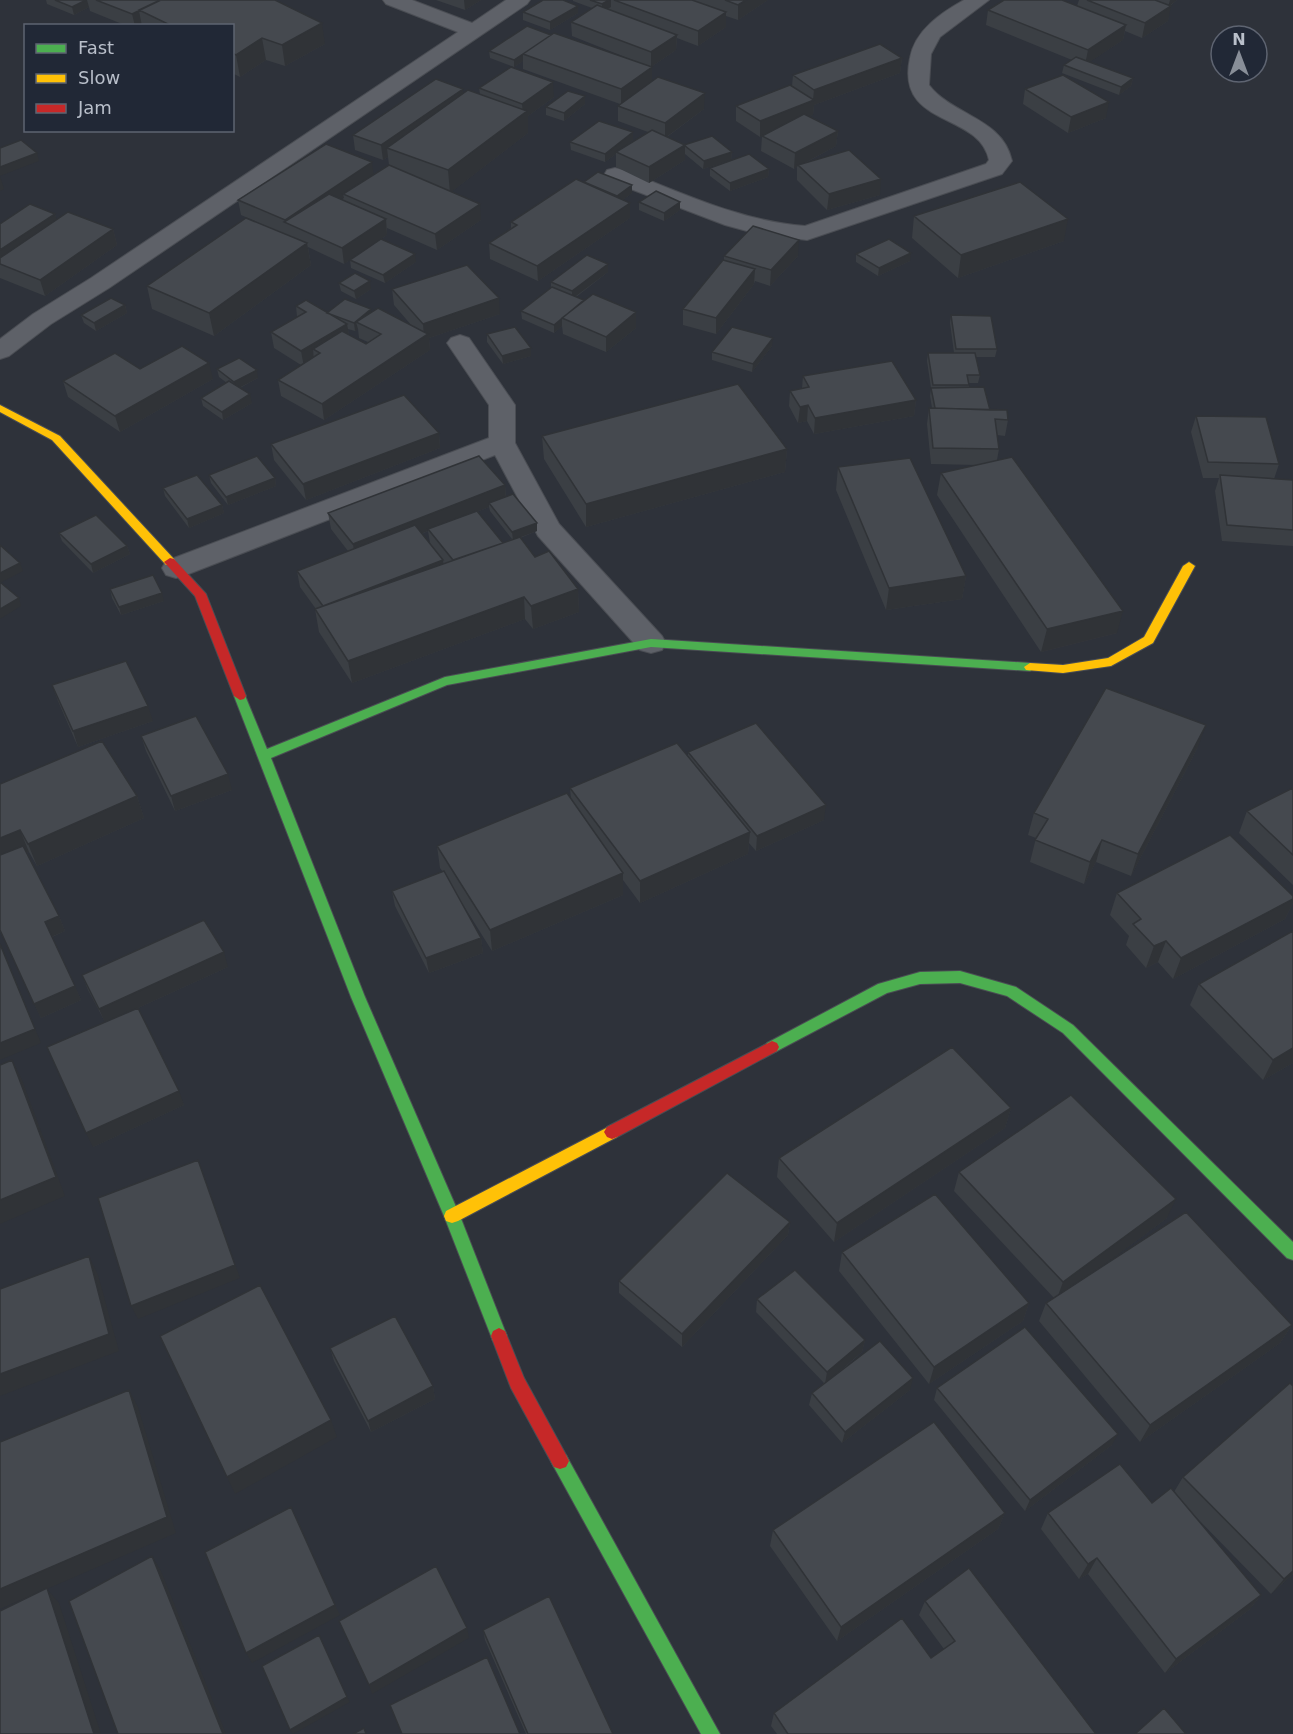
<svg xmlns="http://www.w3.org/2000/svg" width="1293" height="1734" font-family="'DejaVu Sans',sans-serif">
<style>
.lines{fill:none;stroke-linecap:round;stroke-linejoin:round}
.street-casing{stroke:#4a4d53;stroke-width:2}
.fast-casing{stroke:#4a4d53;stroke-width:2}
.slow-casing{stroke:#4a4d53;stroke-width:2}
.jam-casing{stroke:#4a4d53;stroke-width:2}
.street{fill:#5e6168;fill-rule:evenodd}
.fast{fill:#4caf50;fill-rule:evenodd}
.slow{fill:#ffc107;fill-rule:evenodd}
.jam{fill:#c62828;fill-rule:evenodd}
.wall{fill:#3b3f44;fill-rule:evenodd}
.shaded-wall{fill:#303337}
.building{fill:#45494f;stroke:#303337;stroke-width:1.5}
</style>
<rect width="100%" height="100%" fill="#2e323a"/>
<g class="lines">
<g class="street-casing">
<path id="street" d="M383,0H412L472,23L506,0H530L527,4L109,288L51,324L9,356L0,359V339L33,314L91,278L458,32L386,4Z
M964,0H989L940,37L931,54L929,85C953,116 1003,118 1012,161L1002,174L807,240L758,234L725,225L607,180L604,175L607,170L615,168L623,170C683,193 740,221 805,226L986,164L989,160C979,111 895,128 910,58C915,30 941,13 964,0Z
M460,335L469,338L515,405V443L559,524L662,636L666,643L662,650L651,653L640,650L538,536L495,455L186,575L176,578L166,575L162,568L166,561L489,438V405L447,343L451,338Z"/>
</g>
<g class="fast-casing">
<path id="fast" d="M651,639L1030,663L1036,667L1030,671L651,647L447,685L271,758L365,997L460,1216L507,1336L505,1341L499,1344L493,1341L491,1336L444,1216L351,997L234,696L240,692L244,693L267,749L445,677Z
M960,971L1016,987L1073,1025L1293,1242V1260L1287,1258L1063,1033L1007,996L960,983L920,984L887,993L777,1051L772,1053L767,1051L765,1047L767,1043L878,984L920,972Z
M560,1453L566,1455L720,1734H701L554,1467L551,1461L554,1455Z"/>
</g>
<g class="slow-casing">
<path id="slow" d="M0,405L60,436L174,559L176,562L174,565H166L52,440L0,412Z
M1189,562L1195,566L1153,643L1111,666L1063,673L1026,670L1024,667L1030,663L1063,665L1108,658L1144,637L1183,566Z
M612,1125L617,1127L620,1132L617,1137L458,1221L452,1223L446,1221L444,1216L446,1211Z"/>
</g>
<g class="jam-casing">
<path id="jam" d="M170,558L174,559L206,594L246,696L244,699L240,700L234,696L195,596L164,562Z
M772,1041L777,1043L779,1047L777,1051L617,1137L612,1139L607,1137L604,1132L607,1127Z
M499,1328L505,1331L524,1378L566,1455L569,1461L566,1467L560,1469L554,1467L511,1388L491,1336L493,1331Z"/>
</g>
<use href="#street" class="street"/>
<use href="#fast" class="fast"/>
<use href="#slow" class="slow"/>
<use href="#jam" class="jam"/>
</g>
<path class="wall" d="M46,0H275L325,44L285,66L266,60L240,77L232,73V26H127L90,11L89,7L74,15L47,4Z
M436,0H481L465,10Z
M573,0H768L738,20L726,16V27L698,46L677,38L676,50L651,67L652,81L704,109L667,137L684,144L732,152L731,160L703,169L685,154V160L649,183L616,167V154L605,162L571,150L570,142L633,132V140L625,147L648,132L618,121V106L620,104L523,69V61L514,67L490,58L489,51L551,35L640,63L572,36L571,22L592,8L573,1Z
M1079,0H1177L1170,6L1168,21L1142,38L1125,31L1123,40L1089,62L1133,78L1131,86L1119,95L1062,73L1064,65L1072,60L986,25L988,10L1077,6Z
M523,12L578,13L550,30L523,20Z
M902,58L900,73L814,105L813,115L809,116L838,131L836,146L805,163L880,195L827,210L797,180V167L794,169L761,151L762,136L760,137L736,121V106L792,86L793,75Z
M479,88L554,97L528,116V133L451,192L481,220L437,250L387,228V235L344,264L308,247L311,265L214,336L152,309L147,286L266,226L241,215L238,200L374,174L389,165L388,157L383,160L355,150L353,135L463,94H480Z
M1025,89L1106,118L1068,133L1023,104Z
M585,96V104L564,121L546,115V107Z
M710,168L769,169L768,177L730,191L710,176Z
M584,182L632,185V193L623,200L630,203V218L538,281L490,259L489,243L511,228V222Z
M639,202L680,210L664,221L639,210Z
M55,214L56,220L113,229L117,245L45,296L0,278V224Z
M914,216L1064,241L958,278L912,238Z
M856,254L910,261L878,276L856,262Z
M724,256H798L770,286L755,281L754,284L716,334L683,325V309L724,261Z
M350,260L416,262L385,283L351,268Z
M608,272L576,297L584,300L636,312V328L606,352L563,334L562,326L554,333L522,319L521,311L551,288V282Z
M339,283L371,289L356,299L341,291Z
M392,289L500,314L429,338L430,350L324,420L281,396L278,380L301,365L274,348L271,332L297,317L296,306L327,313L372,312L412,326L394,305ZM348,329L355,331L358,329L359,338L368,342L366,344L349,335Z
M125,305L127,313L96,331L84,323L81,315Z
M951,315L997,349L995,357H976L980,375L978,383H969V387L990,410L1008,420L1005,436L997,435L999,449L997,460L1117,633L1041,652L937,495L941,473L978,465L931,464L927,424L929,408H932L930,396L931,388L927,361L928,353H954L950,323Z
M487,334L531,356L503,364L487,342Z
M772,346L752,372L712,360V352Z
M140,369L213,379L120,432L68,397L63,381Z
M217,369L258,378L240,388L252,403L223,420L203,406L201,398L227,383L219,377Z
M803,376L916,400L914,416L814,434L807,421L798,423L789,406L790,391L802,388Z
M1196,416L1279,464L1274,479L1293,480V546L1222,541L1215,491L1219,478H1203L1191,432Z
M439,433L440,448L306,500L274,460L271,444Z
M542,436L787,449L785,472L586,527L544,459Z
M838,467L966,576L962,599L886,610L836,490Z
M209,475L275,478L276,486L228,505L211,483Z
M505,485L506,497L537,523V531L520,538L535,557L578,589L579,612L533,629L525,619L352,683L319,632L315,609H316L300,587L297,571L348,551L331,529L328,513ZM489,507L490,511L512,539L503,543L477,512ZM428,531L430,543L422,534Z
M163,488L222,505L224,513L189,528L165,496Z
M59,533L127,546L130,554L93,573L62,541Z
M110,589L164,601L121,615L112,598Z
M52,685L153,721L78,747L58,701Z
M141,736L232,790L175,811L146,751Z
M1198,747L1131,876L1096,862L1084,884L1030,862L1036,838L1028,835L1034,813Z
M688,752L824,820L756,851L749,843L748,854L640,903L623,880V895L492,951L462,903L481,938L483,953L429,973L395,906L392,891L443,872L440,868L437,846L571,799L570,788L688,756Z
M0,784L137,796L144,818L37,866L29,852L27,853L59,916L65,931L52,937L81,1000L41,1018L0,931Z
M1293,788V885L1239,833L1247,811Z
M1117,893L1293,896V903L1285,919L1173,979L1158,962L1146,968L1126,945L1129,936L1110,915Z
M1293,931V1063L1263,1080L1190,1005L1199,984Z
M228,967L138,1008L184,1105L93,1147L105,1022L88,990L82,975Z
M1011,1108L1005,1128L834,1242L777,1177L779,1158Z
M959,1172L1167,1218L1102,1266L1292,1325L1280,1343L1140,1442L1039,1321L1046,1303L1054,1298L954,1191Z
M790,1222L788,1235L682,1347L619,1293V1281Z
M842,1252L1029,1303L1023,1321L929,1384L839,1271Z
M757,1299L865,1340L862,1352L841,1371L910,1390L842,1443L809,1405L812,1393L824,1383L756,1312Z
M330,1348L433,1386L435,1399L371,1432L334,1361Z
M1293,1386V1574L1271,1594L1193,1514L1261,1595L1249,1610L1165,1673L1088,1574L1079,1579L1041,1529L1048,1513L1152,1503L1174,1492L1183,1477Z
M937,1388L1112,1445L1025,1511L934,1400Z
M1005,1513L998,1529L837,1641L770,1546L773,1530Z
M925,1601L1096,1734H777L771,1726L774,1713L931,1658L944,1649L919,1615Z
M483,1630L613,1734H526L485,1640Z"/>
<path class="shaded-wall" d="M86,0H87L89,7L74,15L72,7Z
M464,0H481L465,10Z
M609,0H611V7L602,12V4Z
M746,0H768L738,20V5Z
M1170,0H1177L1168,7Z
M578,6V13L550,30V22Z
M1171,6L1168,21L1142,38L1145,23Z
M139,11L142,26H135L132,14Z
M726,12V27L698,46V31Z
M322,23L325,44L285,66L282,45Z
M1126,25L1123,40L1085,65L1088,50Z
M677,35L676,50L651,67V52Z
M262,38L266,60L240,77L236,55Z
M523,54V61L514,67V60Z
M902,58L900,73L814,105L813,115L760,137V121L813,100L814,90Z
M652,67V82L621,104V89Z
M1133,78L1131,86L1119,95L1121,87Z
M553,82L554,97L528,116V133L450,193L448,170L523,114L522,104Z
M463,89L464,104L387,148L388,157L383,160L381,145Z
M705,93L704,109L665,138V123Z
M585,96V104L564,121V113Z
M1109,102L1106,118L1068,133L1071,117Z
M838,131L836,146L799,166L798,165L797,167L794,169L795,153Z
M633,132V140L617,153L616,152V154L605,162V154Z
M685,145V160L649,183V167Z
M732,152L731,160L703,169L704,161Z
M37,153L39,161L0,176V167Z
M372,162L374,178L343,194L344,198L298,228L285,222V220Z
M769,169L768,177L730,191V183Z
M0,176L4,189L0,191Z
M881,179L880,195L827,210L829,194Z
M632,185V193L618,204L617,196Z
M680,202V210L664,221V213Z
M630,203V218L538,281L537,266Z
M480,204L481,220L437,250L435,234Z
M55,214L59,229L0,264V250Z
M386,219L387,235L344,264L342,248Z
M1068,219L1064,241L958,278L961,255Z
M113,229L117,245L45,296L40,280Z
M799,240L798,256L770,286L771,270Z
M307,243L311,265L214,336L209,313Z
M911,253L910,261L878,276L879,268Z
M415,254L416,262L385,283L383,275Z
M608,264V272L572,299V291Z
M755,269L754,284L716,334V318Z
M370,281L371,289L356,299L354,291Z
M499,298L500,314L429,338L430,350L324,420L322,404L424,337L423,324Z
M125,305L127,313L96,331L94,323Z
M371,309L373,317L356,322L358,329L355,331L354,323Z
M636,312V328L606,352V337Z
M562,318V326L554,333V325Z
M347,324L350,340L320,353L313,349L314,361L304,367L301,351Z
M773,338L772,346L752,372L753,364Z
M531,348V356L503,364L502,356Z
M209,363L213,379L120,432L115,416Z
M257,370L258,378L235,390L234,382Z
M250,394L252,403L223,420L222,412Z
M916,400L914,416L814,434L815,418Z
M808,405L807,421L798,423L800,407Z
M439,433L440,448L306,500L303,484Z
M787,449L785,472L586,527V504Z
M275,478L276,486L228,505L226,497Z
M505,485L506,501L489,503V507L430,531L428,529V531L355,560L353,544Z
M222,505L224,513L189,528L187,519Z
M537,523V531L513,540L512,532Z
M127,546L130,554L93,573L91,564Z
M443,560L445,575L323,606Z
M20,563L23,571L0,583V573Z
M966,576L962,599L886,610L889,588Z
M578,589L579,612L533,629L531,606Z
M162,593L164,601L121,615L119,607Z
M524,597L525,619L352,683L348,661Z
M19,598L21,606L0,619V609Z
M1123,611L1117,633L1041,652L1047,629Z
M148,706L153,721L78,747L73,731Z
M1206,725L1198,747L1131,876L1138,854Z
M228,774L232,790L175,811L171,796Z
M137,796L144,818L37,866L28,844Z
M826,805L824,820L756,851L757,836Z
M20,830L29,852L0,864V838Z
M750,832L748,854L640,903V881Z
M1102,840L1096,862L1084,884L1090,862Z
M623,873V895L492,951L490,930Z
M1293,899V903L1285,919L1173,979L1181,958Z
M59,916L65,931L51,937L45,922Z
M481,938L483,953L429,973L426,958Z
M1166,941L1158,962L1146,968L1154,946Z
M0,943L41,1043L0,1060Z
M224,952L228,967L105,1023L99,1009Z
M75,986L81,1000L41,1018L34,1004Z
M1293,1048V1063L1263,1080L1273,1060Z
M12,1060L22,1080L65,1196L0,1224V1200Z
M179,1091L184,1105L93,1147L86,1133Z
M1011,1108L1005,1128L834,1242L837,1223Z
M198,1160L240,1278L138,1319L131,1306Z
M1176,1199L1167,1218L1056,1301L1063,1282Z
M790,1222L788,1235L682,1347V1334Z
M89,1256L98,1275L119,1351L0,1396V1374Z
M1029,1303L1023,1321L929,1384L934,1367Z
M1292,1325L1280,1343L1140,1442L1150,1425Z
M865,1340L862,1352L825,1384L827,1372Z
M913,1378L910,1390L842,1443L845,1432Z
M433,1386L435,1399L371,1432L368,1421Z
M129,1390L138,1407L176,1533L47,1589L59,1603L101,1734H94L47,1589L0,1609V1589Z
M331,1420L337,1437L235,1494L227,1477Z
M1118,1434L1112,1445L1025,1511L1030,1500Z
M1005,1513L998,1529L837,1641L841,1627Z
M152,1556L161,1571L226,1734H223Z
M1097,1558L1088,1574L1079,1579L1088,1564Z
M1293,1571V1574L1271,1594L1284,1579Z
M1261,1595L1249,1610L1165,1673L1176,1659Z
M335,1605L340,1615L252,1663L246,1653Z
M467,1628L469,1638L372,1694L369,1685Z
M347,1697L350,1702L293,1734L290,1730Z"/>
<path class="building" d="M55,0H86L72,7Z
M96,0H157L159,1L132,14Z
M160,0H275L322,23L282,45L262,38L236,55L232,53V26H172L139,10Z
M543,0H563L578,6L550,22L523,12Z
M590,0H609L602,4Z
M614,0H692L726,12L698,31Z
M725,0H746L738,5Z
M1004,0H1062L1126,25L1088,50L988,10Z
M1087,0H1155L1171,6L1145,23Z
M597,5L677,35L651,52L571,22Z
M527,26L551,35L514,60L489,51Z
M554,33L652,67L621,89L523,54Z
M880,44L902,58L814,90L793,75Z
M1076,57L1133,78L1121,87L1064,65Z
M511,67L553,82L522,104L479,88Z
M1063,75L1109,102L1071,117L1025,89Z
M658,77L705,93L665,123L618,106Z
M436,79L463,89L381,145L353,135Z
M790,85L814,100L760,121L736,106Z
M468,90L527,111L448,170L387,148Z
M568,91L585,96L564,113L546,107Z
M804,114L838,131L795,153L762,136Z
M599,121L633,132L605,154L570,142Z
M652,130L685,145L649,167L616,152Z
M712,136L732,152L704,161L684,145Z
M21,140L37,153L0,167V148Z
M326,144L372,162L285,220L238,200Z
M849,150L881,179L829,194L798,165Z
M749,154L769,169L730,183L710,168Z
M389,165L480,204L435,234L343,194Z
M598,172L632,185L617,196L584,182Z
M576,179L630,203L537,266L489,243L517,225L511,222Z
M1020,182L1068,219L961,255L914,216Z
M656,191L680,202L664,213L639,202Z
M329,194L386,219L342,248L284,222Z
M30,204L55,214L0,250V224Z
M68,212L113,229L40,280L0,264V258Z
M246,218L307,243L209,313L147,286Z
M753,226L799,240L771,270L724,256Z
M381,239L415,254L383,275L350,260Z
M889,239L911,253L879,268L856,254Z
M587,255L608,264L572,291L551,282Z
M723,260L755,269L716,318L683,309Z
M467,265L499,298L423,324L392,289Z
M355,273L370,281L354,291L339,283Z
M552,287L584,300L554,325L521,311Z
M593,294L636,312L606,337L562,318Z
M111,298L125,305L94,323L81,315Z
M345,299L371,309L354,323L327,313Z
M306,300L347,324L301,351L271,332L306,312L296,306Z
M378,308L428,334L322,404L278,380L320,353L313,349L342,331L366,344L381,334L356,322Z
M951,315L991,316L997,349H956Z
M515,327L531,348L502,356L487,334Z
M732,327L773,338L753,364L712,352Z
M182,346L209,363L115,416L63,381L115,353L140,369Z
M928,353H975L980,375H967L969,385H933Z
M239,358L257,370L234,382L217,369Z
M892,361L916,400L815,418L808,405L800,407L790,391L809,387L803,376Z
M229,381L250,394L222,412L201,398Z
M738,384L787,449L586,504L542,436Z
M984,387L990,410L935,408L931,388Z
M404,395L439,433L303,484L271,444Z
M929,408L1007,410L1008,420L995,419L999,449L933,448Z
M1196,416L1266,417L1279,464L1208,462Z
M257,456L275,478L226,497L209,475Z
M479,456L505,485L353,544L328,513Z
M1012,457L1123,611L1047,629L941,473Z
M910,458L966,576L889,588L838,467Z
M197,475L222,505L187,519L163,488Z
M1220,475L1293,480V530L1227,525Z
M513,494L537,523L512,532L489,503Z
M477,511L503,543L453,560L428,529Z
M96,515L127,546L91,564L59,533Z
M415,525L443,560L323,606L297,571Z
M520,537L535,557L549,551L578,589L531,606L524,597L348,661L315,609Z
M0,545L20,563L0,573Z
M153,575L162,593L119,607L110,589Z
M0,582L19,598L0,609Z
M126,661L148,706L73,731L52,685Z
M1106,688L1206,725L1138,854L1102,840L1090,862L1035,840L1048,819L1034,813Z
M196,716L228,774L171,796L141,736Z
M756,723L826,805L757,836L688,752Z
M102,741L137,796L28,844L20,830L0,838V784Z
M677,743L750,832L640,881L570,788Z
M1293,788V855L1247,811Z
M567,793L623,873L490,930L437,846Z
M1230,835L1293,896V899L1181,958L1166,941L1154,946L1133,924L1141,919L1117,893Z
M23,846L59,916L45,922L75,986L34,1004L0,930V855Z
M444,871L481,938L426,958L392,891Z
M204,920L224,952L99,1009L82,975Z
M1293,931V1048L1273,1060L1199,984Z
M0,944L35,1029L0,1043Z
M138,1008L179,1091L86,1133L47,1047Z
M952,1047L1011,1108L837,1223L779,1158Z
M12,1060L56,1177L0,1200V1065Z
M1071,1095L1176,1199L1063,1282L959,1172Z
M198,1160L235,1265L131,1306L98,1198Z
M727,1173L790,1222L682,1334L619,1281Z
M935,1194L1029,1303L934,1367L842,1252Z
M1186,1212L1292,1325L1150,1425L1046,1303Z
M89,1256L109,1334L0,1374V1289Z
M795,1270L865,1340L827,1372L757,1299Z
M260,1285L331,1420L227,1477L160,1336Z
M395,1316L433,1386L368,1421L330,1348Z
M1025,1327L1118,1434L1030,1500L937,1388Z
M880,1341L913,1378L845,1432L812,1393Z
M1290,1383L1293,1386V1571L1284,1579L1183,1477Z
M129,1390L167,1517L0,1589V1442Z
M934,1422L1005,1513L841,1627L773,1530Z
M1120,1464L1152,1503L1171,1488L1261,1595L1176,1659L1097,1558L1088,1564L1048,1513Z
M291,1507L335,1605L246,1653L205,1552Z
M152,1556L223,1734H118L69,1601Z
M436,1566L467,1628L369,1685L339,1621Z
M969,1568L1096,1734H788L774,1713L902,1618L931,1658L955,1641L925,1601Z
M47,1588L94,1734H0V1611Z
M549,1596L613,1734H528L483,1630Z
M319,1635L347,1697L290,1730L262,1666Z
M487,1657L520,1734H402L390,1705Z
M1164,1708L1186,1734H1135Z
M364,1728L366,1734H353Z"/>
<rect x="24" y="24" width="210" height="108" fill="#212836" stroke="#5e6471" stroke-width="1.5"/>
<rect x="36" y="44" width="30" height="9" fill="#4caf50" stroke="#5e6471" stroke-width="1.5"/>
<text x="78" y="54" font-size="18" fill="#b9bfca">Fast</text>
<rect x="36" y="74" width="30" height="9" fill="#ffc107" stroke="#5e6471" stroke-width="1.5"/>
<text x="78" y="84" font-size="18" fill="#b9bfca">Slow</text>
<rect x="36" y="104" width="30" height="9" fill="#c62828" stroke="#5e6471" stroke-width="1.5"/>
<text x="78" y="114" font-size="18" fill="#b9bfca">Jam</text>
<g transform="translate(1239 54)"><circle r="28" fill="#212836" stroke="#5e6471" stroke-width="1.5"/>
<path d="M0-4.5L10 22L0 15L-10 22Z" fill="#888e98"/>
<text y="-9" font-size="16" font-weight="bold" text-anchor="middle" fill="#b9bfca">N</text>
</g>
</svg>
